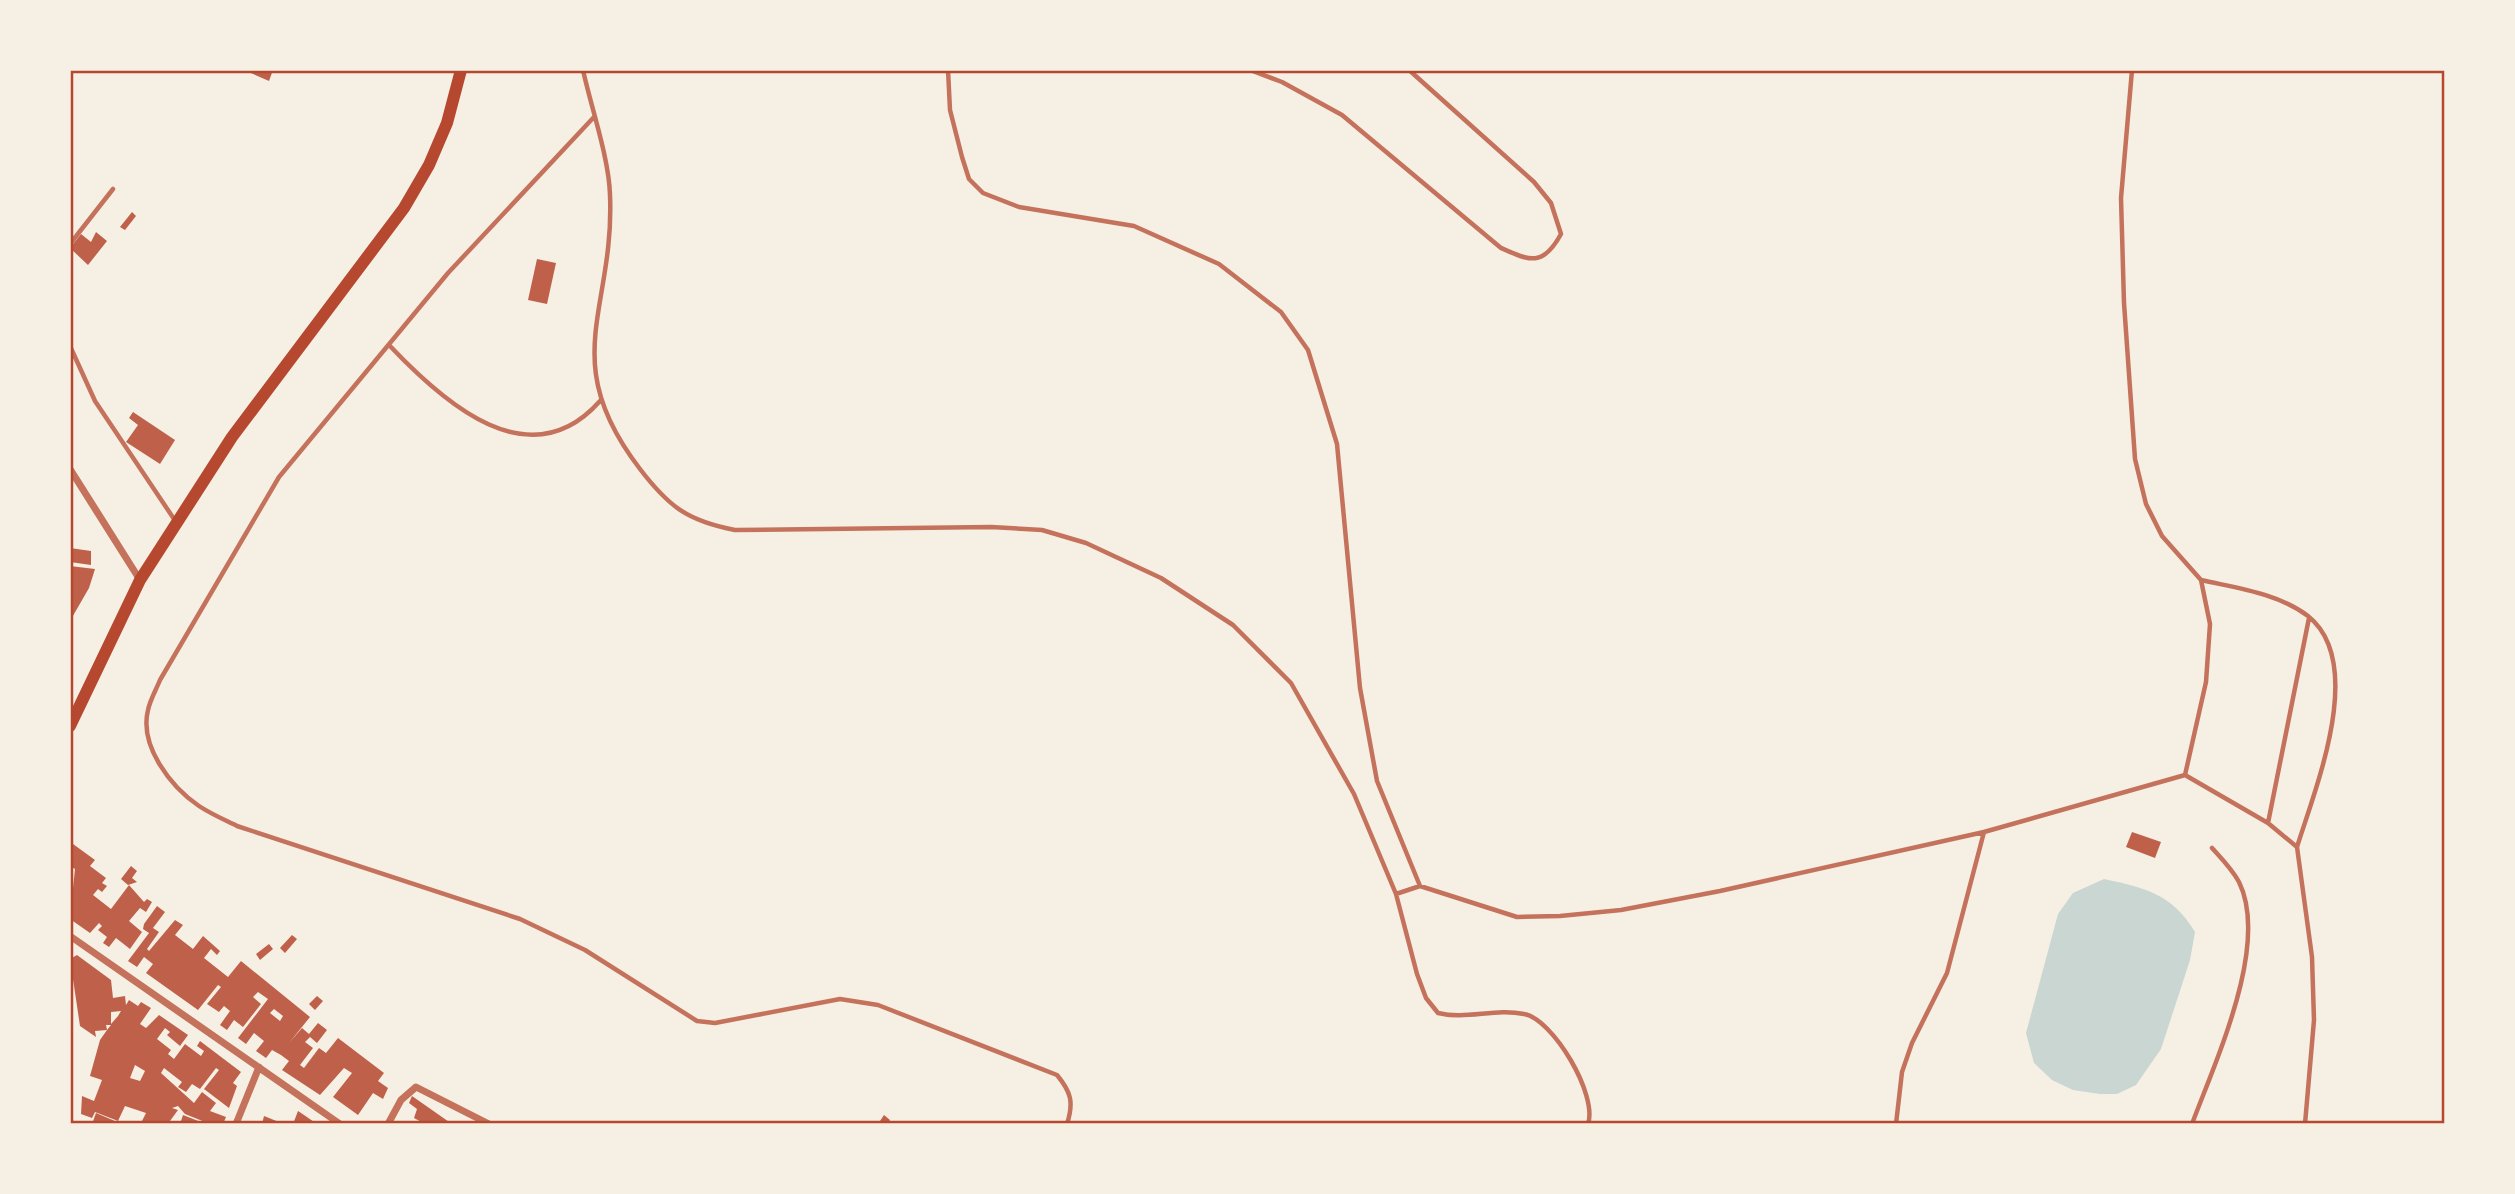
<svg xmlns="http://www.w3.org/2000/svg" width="2515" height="1194" font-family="Ubuntu,sans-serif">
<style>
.water{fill:#c9d6d2}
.building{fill:#bf614a;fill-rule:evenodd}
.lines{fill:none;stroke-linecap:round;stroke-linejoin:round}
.service{stroke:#c5725c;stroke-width:4.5}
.minor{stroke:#c5725c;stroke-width:7}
.secondary{stroke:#b5482f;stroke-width:12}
.neatline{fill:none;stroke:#b5482f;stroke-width:2.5}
</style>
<rect width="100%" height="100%" fill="#f6efe4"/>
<path class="water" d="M2104,879C2146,888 2172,894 2195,932L2190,960L2161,1049L2136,1085L2117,1094H2100L2073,1090L2052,1080L2034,1063L2026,1033L2058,914L2073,893Z"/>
<path class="building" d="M244,70H273L269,81Z
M132,212L136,216L125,230L120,227Z
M96,232L107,241L88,265L70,248L81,234L91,242Z
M537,259L556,263L547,304L528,300Z
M133,412L175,440L160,464L126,442L138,425L129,418Z
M70,548L91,551V565L70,562Z
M70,566L95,569L89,588L70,621Z
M2132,832L2161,842L2155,858L2126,847Z
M73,844L95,860L90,866L106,878L102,883L107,886L102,892L98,889L93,895L111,909L129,885L144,902L147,899L152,902L146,912L140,908L129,921L142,932L130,949L116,938L109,947L103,943L107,937L98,930L102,926L99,923L90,933L70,919V885L73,888L75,869L70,866V858Z
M131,866L137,871L132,878L137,882L128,885L121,879Z
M157,906L165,912L153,928L159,932L147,949L149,951L175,920L183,925L175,935L193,949L203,936L220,951L217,955L211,949L204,958L228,977L241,961L310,1017L289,1043L302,1028L309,1034L318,1023L327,1030L317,1043L310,1037L305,1042L313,1048L300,1065L304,1068L319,1048L326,1053L338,1038L384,1073L378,1081L388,1088L383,1099L373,1093L358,1115L333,1097L352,1073L344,1068L320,1095L282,1070L289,1061L281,1055L272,1050L266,1058L256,1051L264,1041L254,1033L246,1044L238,1038L268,999L258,992L253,997L261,1004L243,1027L234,1020L227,1030L220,1025L230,1011L224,1006L219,1012L207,1004L221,987L218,985L198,1010L146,973L153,964L144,957L137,967L128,961L149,933L143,929L144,924ZM274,1009L283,1016L280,1021L270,1013Z
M292,935L297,939L285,953L280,948Z
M269,944L273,949L260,960L256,954Z
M77,955L111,980L113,998L125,996L126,1005L129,1000L138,1006L141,1002L151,1008L140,1024L146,1028L159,1015L188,1035L180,1046L167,1035L170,1032L165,1028L157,1039L171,1050L168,1054L174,1059L185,1044L201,1056L204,1051L197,1046L200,1041L241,1072L233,1083L237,1086L229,1108L204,1089L219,1070L216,1068L200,1089L192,1084L186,1092L178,1087L182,1082L164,1068L161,1073L194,1103L202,1092L216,1103L210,1111L226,1117L223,1124H210L185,1114L178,1106L172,1108L178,1110L170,1121L179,1124H150L142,1121L146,1113L125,1106L118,1121L95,1112L92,1118L81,1114L82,1096L94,1101L102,1080L90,1076L100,1040L107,1030L111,1025H106L107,1030L95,1031L96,1037L80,1026L70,959ZM121,1011L118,1016L111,1024V1012ZM135,1065L145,1071L140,1081L130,1078Z
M317,996L323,1001L315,1010L309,1004Z
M412,1096L452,1124H425L414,1118L417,1109L409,1103Z
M298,1111L304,1115L317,1124H293Z
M96,1113L122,1124H92Z
M183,1115L206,1124H180Z
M884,1115L890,1120L888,1124H878Z
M264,1116L284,1124H262Z"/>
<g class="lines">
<path class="service" d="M583,70C591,107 609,158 610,195C615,310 556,360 640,469C669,507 688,521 735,530L991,527L1042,530L1086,543L1161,578L1233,625L1291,683L1354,794L1396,894L1417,974L1426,998L1438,1013C1466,1020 1495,1008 1524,1014C1553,1019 1598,1095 1588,1124
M948,70L950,110L962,157L969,179L983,193L1019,207L1134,226L1219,264L1281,312L1308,350L1337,444L1360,688L1377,781L1420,886
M1250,70L1282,82L1342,115L1501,248C1530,261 1543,267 1561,234L1551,203L1534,182L1409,70
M2132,70L2121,198L2124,303L2135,459L2146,504L2162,536L2201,580L2210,624L2206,682L2185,775
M594,117L448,273L279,477L160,680C156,690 150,700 148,710C139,746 171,787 199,806C211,814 225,820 237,826L520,919L585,950L697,1021L715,1023L840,999L878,1005L1057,1075C1071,1092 1074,1102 1067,1124
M70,244L113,189
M70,346L95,401L176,522
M390,346C444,403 530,480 600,401
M2201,580C2236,588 2278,593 2308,616C2367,663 2315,789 2297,847
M2268,823L2309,618
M1396,894L1420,886L1517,917L1560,916L1621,910L1720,891L1984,832
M1896,1124L1902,1072L1912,1043L1947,973L1984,832L2185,775L2268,823L2297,847L2312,957L2314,1020L2305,1124
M2192,1124C2215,1062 2270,945 2239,882C2232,869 2222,859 2212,848"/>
<path class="minor" d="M70,469L140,580
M70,936L340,1124
M236,1124L259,1067
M388,1124L401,1100L416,1087L489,1124"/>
<path class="secondary" d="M70,726L140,580L232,437L404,208L429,165L447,123L461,70"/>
</g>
<rect width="2515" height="1194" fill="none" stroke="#f6efe4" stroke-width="144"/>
<rect x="72" y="72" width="2371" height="1050" class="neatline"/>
</svg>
